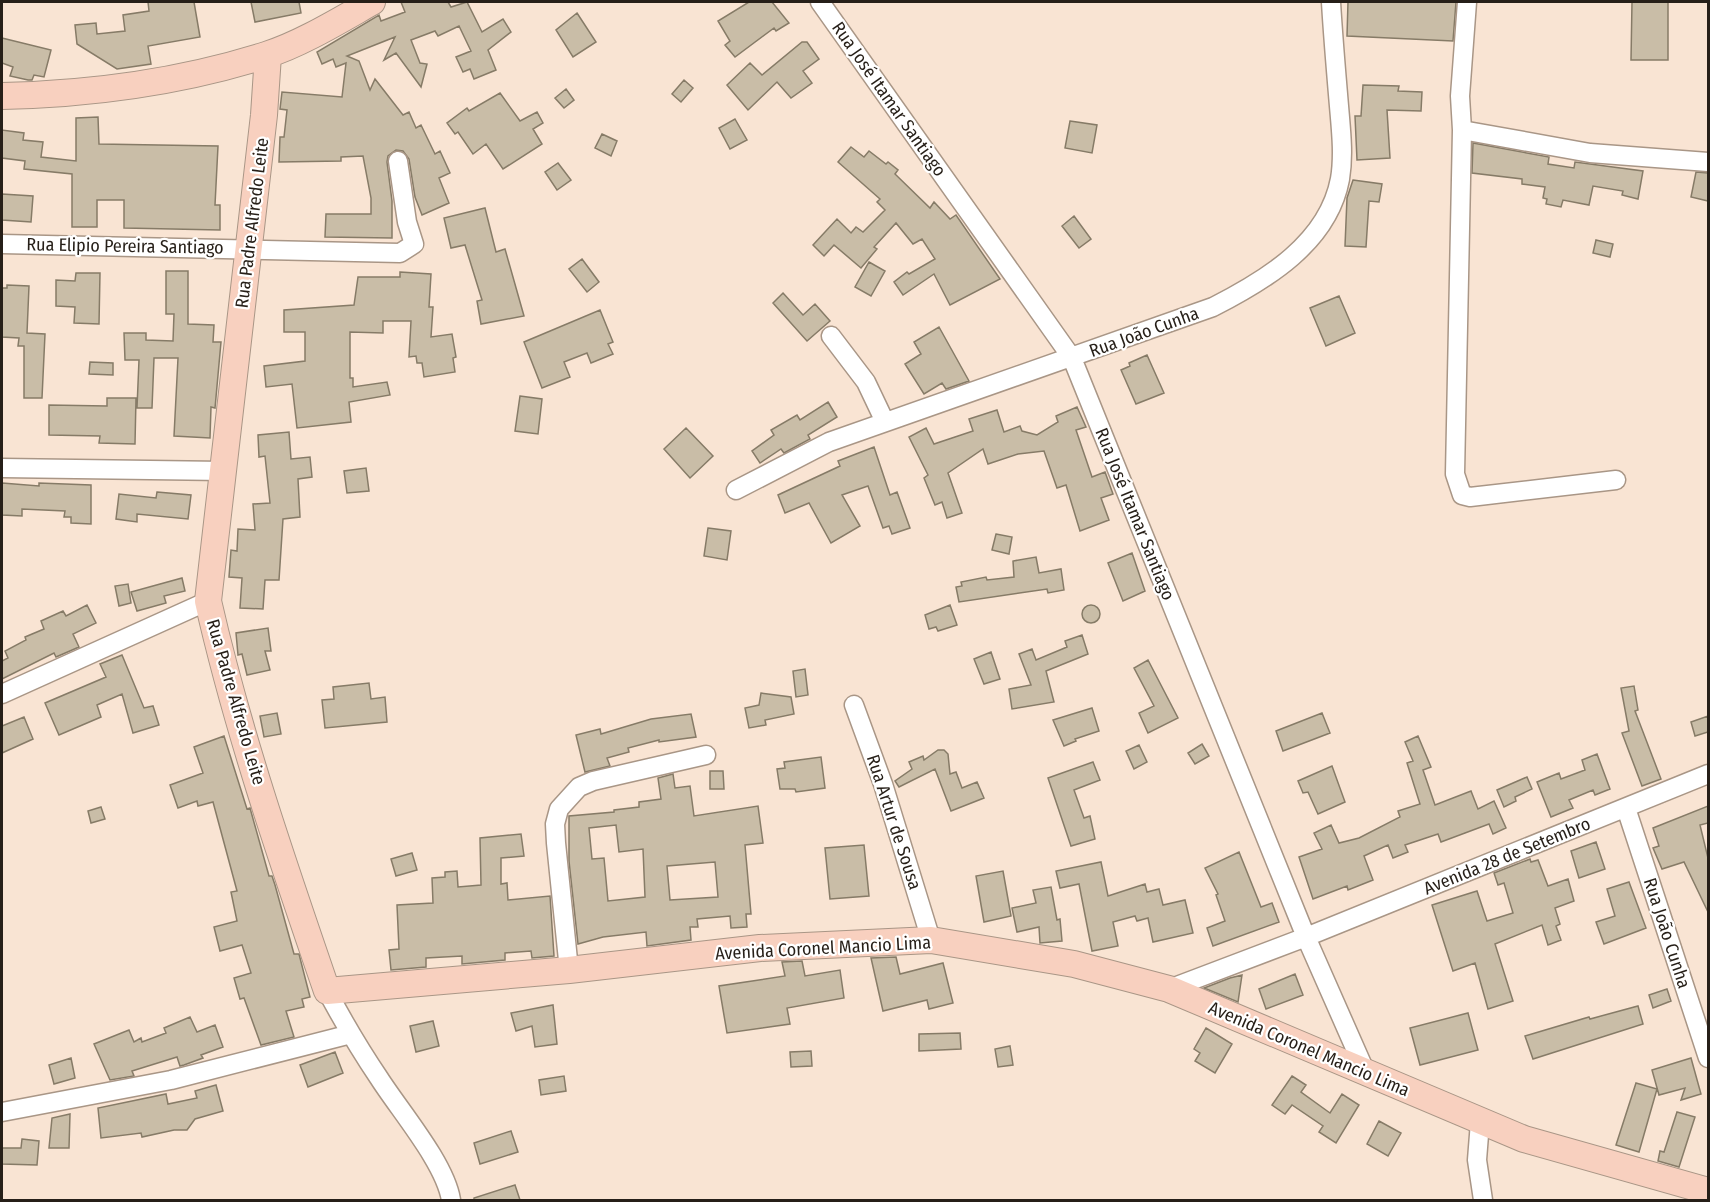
<svg xmlns="http://www.w3.org/2000/svg" width="1710" height="1202" font-family="'Fira Sans Condensed',sans-serif">
<style>
.building{fill:#c9bda7;stroke:#867b67;stroke-width:1.5;fill-rule:evenodd}
.lines{fill:none;stroke-linecap:round;stroke-linejoin:round}
.street-casing{stroke:#a99686;stroke-width:21}
.secondary-casing{stroke:#a99686;stroke-width:28}
.street{stroke:#fff;stroke-width:18}
.secondary{stroke:#f8d0bf;stroke-width:26}
.labels{text-anchor:middle;stroke-width:4.5;stroke-linejoin:round;paint-order:stroke}
.street-label{font-size:18px;fill:#261f18;stroke:#fff}
</style>
<rect width="100%" height="100%" fill="#f9e4d3"/>
<path class="building" d="M148,2H194L200,37L148,46L151,64L117,69L77,44L75,25L96,23L97,34L125,31L123,15L149,11Z
M251,2H299L301,13L255,22Z
M401,2H448L451,7L467,2L482,32L503,19L511,32L488,50L496,70L474,79L470,69L463,72L456,57L471,51L459,26L438,36L435,31L411,40L420,63L427,64L421,87L396,53L384,60L395,37L347,56L359,61L370,90L375,79L403,115L409,112L416,128L421,125L435,154L440,151L450,173L439,178L449,203L422,215L415,197L409,159L403,151L396,150L388,156L387,162L392,201V238L325,237L326,214H371V198L363,156L341,157V161L279,162L280,137H284L287,110L280,109L282,92L342,97L346,63L336,67L333,59L322,64L317,52L379,15L381,21L405,12Z
M749,2H772L789,23L776,31L774,28L735,57L725,45L730,41L718,21Z
M1348,2H1456L1453,41L1347,36Z
M1632,2H1668V60H1631Z
M577,13L596,42L573,57L556,30Z
M2,38L51,50L44,77L34,75L32,80H28L10,76L13,67L2,63Z
M802,42H807L819,59L803,71L812,83L791,98L777,82L748,110L727,85L750,63L762,75Z
M684,80L693,88L681,102L672,94Z
M1363,85L1399,86L1398,91L1422,92L1421,111L1387,110L1390,158L1357,160L1355,116H1361Z
M566,89L574,100L564,108L555,98Z
M500,93L520,121L537,112L543,123L533,129L542,144L503,169L486,144L473,154L458,132L455,134L447,123L467,108L469,111Z
M98,117L99,144L218,146L215,205H220V230L124,228V200H97V227H72V174L24,169L25,161L2,158V130L24,133L23,140L43,142L41,157L76,161V118Z
M735,119L747,140L730,149L719,128Z
M1070,121L1097,125L1092,153L1065,148Z
M602,134L617,141L611,156L595,148Z
M1473,143L1549,157L1548,164L1574,168L1575,162L1643,171L1638,199L1622,195L1623,191L1593,186L1589,205L1563,200L1561,207L1546,204L1547,199L1543,198L1545,187L1522,184V179L1472,173Z
M851,147L864,157L869,151L886,164L888,162L898,170L895,174L930,208L934,202L950,219L956,215L1000,279L950,305L934,274L903,295L894,282L907,272L909,274L935,259L922,239L913,244L896,223L874,247L877,249L861,268L834,245L824,256L813,245L837,219L851,233L856,227L863,232L885,210L877,202L880,199L838,162Z
M558,163L571,180L557,190L545,172Z
M1696,172L1708,173V201L1691,197Z
M1353,180L1382,184L1379,202L1369,201L1366,247L1345,246L1347,198Z
M2,194L33,196L31,222L2,220Z
M485,208L496,252L505,249L524,316L481,324L477,301L482,300L465,245L451,248L444,218Z
M1074,216L1091,239L1079,248L1062,226Z
M1596,240L1613,244L1610,257L1593,253Z
M582,259L599,282L587,292L569,269Z
M869,262L885,271L871,296L855,287Z
M166,271H188V324L214,325L213,342H221L215,408L211,407L210,438L174,436L178,358H154L152,408H137L139,360H125L124,333H146V340L173,341L174,314H166Z
M400,272L431,274L429,307H433L431,337L452,334L456,357L453,358L455,372L424,377L422,363H417L416,356L409,357L411,321H383V333L350,332V378H353V387L387,382L390,395L349,402L351,422L297,428L292,384L266,387L264,366L305,361V332H284V310L354,305L358,277H400Z
M76,273H100L99,324L74,323L75,307L56,306V280L75,281Z
M7,285L29,286L27,333L45,334L42,398H24V346H18L19,338L2,337V288H7Z
M783,293L803,315L815,304L830,321L807,341L773,303Z
M1339,296L1355,333L1326,346L1310,308Z
M600,310L613,342L608,344L613,354L591,363L587,353L564,362L570,377L542,388L524,342Z
M939,327L969,381L946,389L942,383L924,394L905,364L921,354L914,342Z
M1147,355L1164,393L1136,404L1121,370L1130,366L1129,363Z
M90,362L113,363V375L89,374Z
M520,396L542,399L538,434L515,431Z
M107,398H136L135,444L99,443L100,436L49,435V405L107,406Z
M828,402L837,417L808,435L810,439L784,453L781,449L760,463L752,451L774,435L771,430L797,415L800,420Z
M1077,407L1086,427L1076,430L1092,477L1105,472L1113,494L1101,498L1109,520L1080,531L1066,485L1057,488L1044,451L1018,454L988,464L983,449L948,473L962,513L947,518L942,502L935,505L924,478L928,475L909,437L926,428L934,444L973,431L969,419L997,410L1004,432L1020,426L1022,431L1037,435L1058,422L1056,416Z
M686,428L713,456L690,478L664,449Z
M289,432L291,459L310,457L312,477L298,479L300,517L283,519L279,580H265L263,609L240,608L242,578L229,577L231,550L237,551L238,529L255,530L253,504L270,503L265,456L259,457L258,435Z
M874,447L890,495L897,492L910,528L892,534L889,526L883,528L868,486L842,495L860,526L831,543L809,503L785,513L778,495L840,466L838,461Z
M366,468L369,491L347,493L344,471Z
M2,483L39,486V483L91,485V524L71,523V517H64L65,511L22,509V516L2,515Z
M157,492L191,495L188,519L137,514V522L116,519L119,494L156,498Z
M708,528L731,531L727,560L704,556Z
M996,534L1012,537L1009,554L992,550Z
M1132,553L1145,591L1123,601L1108,563Z
M1036,557L1039,573L1061,569L1064,590L1048,593L1047,589L959,602L956,587L962,586L961,582L986,577L987,580L1014,577L1013,561Z
M182,578L185,591L164,596L166,603L137,611L131,592Z
M128,584L131,603L119,606L115,586Z
M1082 614a9 9 0 1 1 18 0a9 9 0 1 1-18 0Z
M87,605L96,623L73,634L79,647L56,657L54,653L2,679V661L8,658L5,651L26,640L25,637L44,629L41,621L63,611L66,616Z
M950,605L957,625L938,631L936,627L929,629L925,615Z
M268,628L271,651H265L270,670L247,675L242,654L238,655L236,633Z
M1082,635L1088,654L1046,671L1054,702L1012,709L1009,689L1031,685L1019,654L1032,649L1036,660L1067,647L1065,641Z
M991,652L1000,679L984,684L974,659Z
M122,655L144,708L153,706L159,725L133,733L122,694L97,705L101,717L59,735L45,703L106,677L100,664Z
M1148,660L1178,718L1148,733L1139,713L1154,706L1134,668Z
M805,669L808,695L796,697L793,671Z
M369,683L371,699L385,697L387,722L325,728L322,700L334,699L333,687Z
M1634,686L1638,710L1635,711L1661,779L1642,786L1622,733L1629,731L1621,688Z
M761,693L791,697L794,714L765,720L766,725L749,728L745,708L759,705Z
M1092,708L1099,731L1075,739L1076,741L1064,746L1053,720Z
M277,713L281,734L264,737L260,716Z
M1322,713L1330,733L1283,751L1276,731Z
M691,714L696,737L659,742V740L628,748L629,752L607,758L610,766L585,772L576,735L600,729L601,734L651,719Z
M1708,716V732L1695,736L1691,722Z
M24,717L33,739L2,753V726Z
M224,736L247,809L250,808L269,876H272L275,885L294,954H299L310,997L302,999L304,1007L286,1011L294,1037L261,1045L244,998L240,999L234,978L251,973L242,945L220,951L214,927L237,921L231,892L237,891L213,802L198,806L197,801L178,808L170,785L203,773L194,747Z
M1418,736L1431,767L1423,770L1435,805L1471,791L1478,809L1494,801L1506,828L1493,834L1489,824L1441,842L1438,834L1405,845L1408,852L1393,858L1388,845L1364,856L1373,880L1348,890L1347,886L1313,899L1299,857L1322,849L1314,833L1331,825L1339,843L1359,838L1400,817L1398,811L1420,804L1407,763L1413,761L1405,742Z
M1202,744L1209,756L1195,764L1188,753Z
M1139,745L1147,762L1134,769L1126,751Z
M938,750H944L948,754L950,774L956,772L962,788L977,782L984,798L951,811L935,769L899,787L895,781L912,769L909,762L923,756L924,760Z
M1597,754L1610,789L1595,795L1593,790L1569,800L1573,808L1551,817L1537,782L1559,773L1561,779L1585,770L1582,760Z
M821,757L825,788L796,792L795,789H780L777,769L785,768L784,762Z
M1093,762L1100,780L1074,790L1084,818L1090,816L1095,839L1071,846L1048,778Z
M1332,766L1345,802L1318,814L1308,792L1303,793L1298,781Z
M710,771H723L724,789H710Z
M673,774L675,788L690,786L694,816L758,806L763,843L745,845L751,914H746L747,927L731,928L730,916L697,919L698,927H690L691,940L647,946L646,932L603,937L578,944L569,861V816L614,812V810L639,807V802L661,799L658,778ZM616,825L619,852L643,849L645,897L608,901L604,858L592,859L589,828ZM715,862L718,897L670,900L667,866Z
M1527,777L1532,789L1515,797L1516,801L1504,807L1497,790Z
M1708,806V823L1700,825L1708,858V912L1684,862L1662,869L1653,848L1659,846L1653,828Z
M101,807L105,819L91,823L88,811Z
M521,834L524,856L501,858V884L507,883L508,900L550,896L554,956L532,958L531,951L505,953V960L462,964V956L426,958V967L391,970L389,950L399,949L397,905L433,903L432,878L445,877V872L457,871L458,887L481,885L480,838Z
M1596,842L1605,869L1579,878L1571,851Z
M864,845L869,896L830,899L825,848Z
M1239,852L1261,907L1272,903L1279,922L1213,946L1207,928L1225,921L1216,895L1218,894L1205,868Z
M412,853L417,870L396,876L391,859Z
M1530,859L1531,862L1538,860L1548,886L1568,879L1574,901L1555,908L1560,924L1556,926L1561,940L1548,945L1542,925L1495,944L1513,1001L1488,1009L1475,963L1453,971L1432,905L1477,891L1487,921L1513,913L1504,883L1498,885L1494,873Z
M1101,862L1108,896L1145,884L1147,892L1159,889L1163,905L1185,900L1193,933L1153,942L1148,918L1137,921L1135,916L1113,922L1118,946L1092,951L1079,884L1060,888L1056,871Z
M1003,871L1011,916L984,922L976,876Z
M1629,882L1646,928L1604,944L1596,922L1615,916L1607,889Z
M1051,887L1057,920L1060,919L1062,941L1040,943L1039,927L1017,932L1012,908L1036,903L1033,890Z
M896,957L900,974L943,963L953,1003L929,1009L927,1000L883,1011L871,958Z
M802,961L805,976L840,970L844,998L787,1008L790,1024L727,1033L719,986L785,976L782,962Z
M1295,974L1303,995L1266,1009L1259,989Z
M1242,975L1238,1002L1204,988L1230,978Z
M1667,989L1671,1001L1653,1008L1649,995Z
M553,1005L557,1044L535,1047L532,1026L516,1031L511,1013Z
M1638,1006L1643,1024L1533,1059L1525,1036L1589,1017L1590,1019Z
M1468,1013L1478,1050L1420,1065L1410,1028Z
M190,1017L197,1032L215,1025L223,1047L201,1055L203,1058L184,1065L180,1066L177,1057L132,1071L134,1076L110,1080L94,1044L129,1030L134,1042L141,1038L142,1042L166,1033L164,1028Z
M433,1021L439,1046L416,1052L410,1026Z
M1206,1028L1232,1044L1215,1073L1195,1061L1200,1053L1194,1049Z
M960,1033L961,1049L919,1051V1034Z
M1010,1046L1013,1065L998,1067L995,1049Z
M811,1051L812,1066L791,1067L790,1052Z
M335,1052L343,1073L308,1087L300,1065Z
M71,1058L75,1078L54,1084L49,1065Z
M1691,1058L1701,1094L1681,1100L1685,1088L1659,1095L1652,1070Z
M564,1076L566,1091L541,1095L539,1080Z
M1292,1076L1306,1085L1301,1092L1330,1113L1342,1094L1359,1105L1336,1143L1319,1132L1323,1126L1292,1105L1285,1114L1272,1105Z
M1636,1083L1657,1089L1639,1152L1616,1145Z
M216,1085L223,1111L195,1119L187,1130H174L142,1137L141,1133L101,1138L98,1108L166,1094L168,1104L197,1098L195,1091Z
M1677,1112L1695,1117L1679,1167L1658,1161L1660,1151L1664,1152Z
M70,1114L69,1148H49L52,1118Z
M1379,1121L1401,1133L1388,1156L1367,1144Z
M511,1131L518,1152L480,1164L474,1143Z
M22,1139L39,1141L37,1165L2,1164V1148H21Z
M515,1185L520,1200H474V1198Z"/>
<g class="lines">
<g class="street-casing">
<path id="street" d="M820,2L1072,358L1306,937L1366,1073
M1467,2L1460,96L1462,130L1590,153L1708,162
M1462,130L1455,474L1462,495L1470,497L1616,480
M2,244L400,253L414,244L407,222L398,161
M831,336L866,382L885,422
M2,468L224,471
M736,490L829,442L1213,307C1266,280 1328,243 1340,179C1344,155 1341,130 1339,106C1336,71 1333,36 1331,2
M2,694L208,601
M854,705L883,784L931,940
M1626,808L1708,1058
M569,970L556,843L555,824L559,809L579,787L593,781L706,755
M1169,989L1306,937L1708,774
M327,991C343,1021 360,1050 379,1078C400,1111 445,1163 451,1200
M2,1112L171,1080L351,1034
M1480,1122L1477,1160L1483,1200"/>
</g>
<g class="secondary-casing">
<path id="secondary" d="M268,55L264,115L208,601C238,733 283,863 327,991L569,970L760,948L931,940L1074,964L1169,989L1524,1139L1708,1191
M2,96C91,94 181,82 266,55C301,44 340,20 372,2"/>
</g>
<use href="#street" class="street"/>
<use href="#secondary" class="secondary"/>
</g>
<g class="labels">
<g class="street-label">
<text transform="translate(889 99) rotate(55)" y="6">Rua José Itamar Santiago</text>
<text transform="translate(252 223) rotate(-83)" y="6">Rua Padre Alfredo Leite</text>
<text transform="translate(125 246) rotate(1)" y="6">Rua Elipio Pereira Santiago</text>
<text transform="translate(1144 332) rotate(-20)" y="6">Rua João Cunha</text>
<text transform="translate(1135 514) rotate(68)" y="6">Rua José Itamar Santiago</text>
<text transform="translate(236 702) rotate(74)" y="6">Rua Padre Alfredo Leite</text>
<text transform="translate(894 822) rotate(72)" y="6">Rua Artur de Sousa</text>
<text transform="translate(1507 856) rotate(-22)" y="6">Avenida 28 de Setembro</text>
<text transform="translate(1667 933) rotate(72)" y="6">Rua João Cunha</text>
<text transform="translate(823 948) rotate(-3)" y="6">Avenida Coronel Mancio Lima</text>
<text transform="translate(1309 1049) rotate(23)" y="6">Avenida Coronel Mancio Lima</text>
</g>
</g>
<rect width="1710" height="1202" fill="none" stroke="#261f18" stroke-width="6"/>
</svg>
